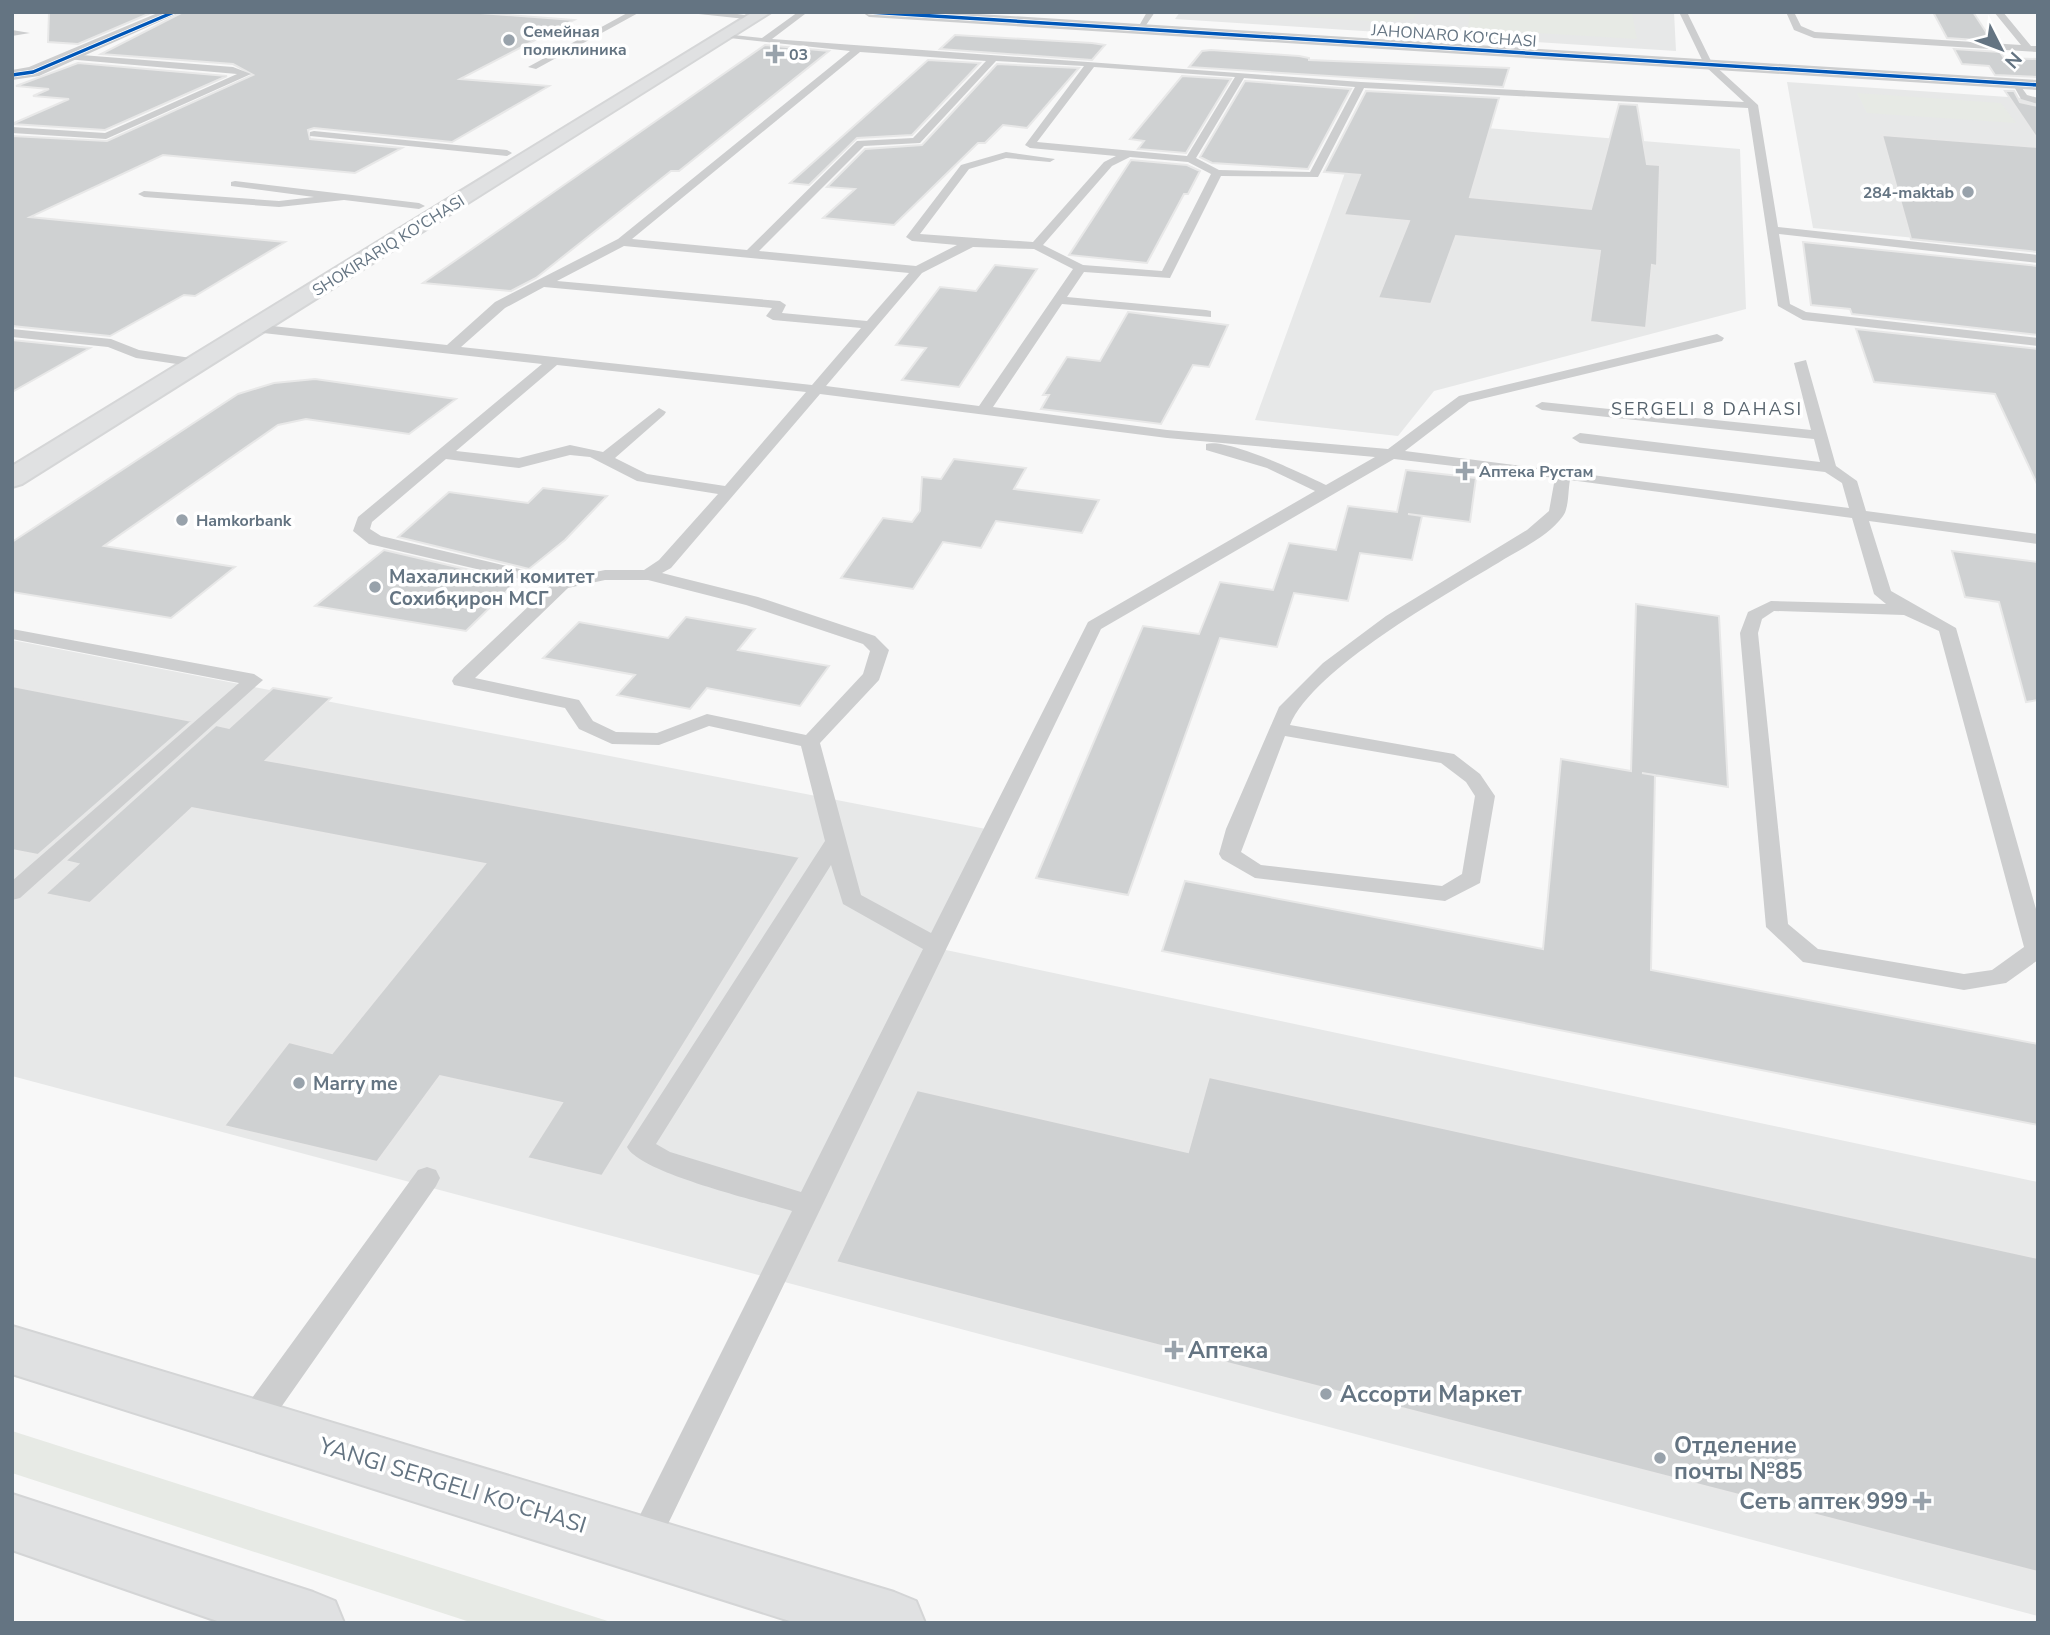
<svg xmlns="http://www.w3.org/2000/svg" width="2050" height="1635" font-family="'Nunito Sans',sans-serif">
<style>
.built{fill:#e7e8e8}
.green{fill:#e7eae5}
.building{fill:#cfd1d2;stroke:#e8e8e8;stroke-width:2}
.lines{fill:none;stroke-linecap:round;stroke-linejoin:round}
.secondary-casing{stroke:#d5d6d7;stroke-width:4}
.primary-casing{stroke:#d4d5d6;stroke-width:4}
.service{fill:#cdcecf;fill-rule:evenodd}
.minor{fill:#cdcecf;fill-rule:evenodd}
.secondary{fill:#e0e1e2;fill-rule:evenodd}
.primary{fill:#e0e1e2;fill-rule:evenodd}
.cycleway-casing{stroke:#fff;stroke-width:5}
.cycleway{stroke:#0057b8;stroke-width:3.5}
.poi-dot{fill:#98a2ab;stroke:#fff;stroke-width:2.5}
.labels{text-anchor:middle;stroke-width:7;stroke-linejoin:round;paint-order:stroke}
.far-poi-label{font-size:16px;font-weight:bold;fill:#647482;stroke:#fff;text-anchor:start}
.far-street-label{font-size:16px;fill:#647482;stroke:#fff}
.far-neighbourhood-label{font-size:18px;letter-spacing:2px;fill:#56636d;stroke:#fff}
.poi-label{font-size:19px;font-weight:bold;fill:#647482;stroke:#fff;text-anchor:start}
.near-poi-label{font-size:23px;font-weight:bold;fill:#647482;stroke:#fff;text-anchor:start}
.near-street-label{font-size:23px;fill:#647482;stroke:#fff}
</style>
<rect width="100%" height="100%" fill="#f8f8f8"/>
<path class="built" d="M1180,12H1674L1676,51L1175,19Z
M1787,82L2038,99V253L2018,248L1813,228Z
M1365,118L1740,149L1746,309L1434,391L1398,436L1255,420Z
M12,640L986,829L927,946L2038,1182V1616L12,1076Z"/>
<path class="green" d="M1247,12H1418L1413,19L1386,22Z
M1470,12L1632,13L1637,39L1468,29Z
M1857,93L2001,103L2016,123L1867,113Z
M12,1431L614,1623H473L12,1473Z"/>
<path class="building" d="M49,12H153L78,44L48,42Z
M183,12H467L574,20L460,79L549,86L452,142L314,128L308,130L310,139L402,148L355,173L163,155L30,217L285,242L195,296L184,295L110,336L12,326V136L107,141L253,75L233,64L101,54Z
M1933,12H1973L1992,41L1947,38Z
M955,35L1092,43L1105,45L1092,60L940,49Z
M765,45L829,51L679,171H671L536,278L511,291L423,283Z
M1954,49L2000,52L2004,58L2038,59V77L1995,75L1989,66L1962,64Z
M1211,50L1299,56L1309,58V60L1509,68L1503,87L1189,67L1202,51Z
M928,60L980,63L912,135L857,138L809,185L790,183Z
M78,63L227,76L105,130L12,124L69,99L33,96L49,89L16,86Z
M997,64L1079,68L1027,128L1003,125L985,143H978L894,225L823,218L855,189L827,187L865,149L922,145Z
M1182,76L1231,79L1186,153L1138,149L1144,141L1130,139Z
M1245,81L1351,89L1308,169L1212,163L1200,157Z
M1366,91L1499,98L1470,197L1591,209L1619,104L1637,105L1647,164L1660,165L1657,266L1652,265L1646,328L1590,322L1600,251L1456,236L1431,304L1378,298L1409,221L1344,215L1360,175L1324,172Z
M2005,91H2014L2020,102L2038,106V140Z
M1882,135L2038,147V252L1911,239Z
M1131,160L1187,165L1200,171L1188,194H1184L1147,263L1069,255Z
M1803,242L2038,266V335L1852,314L1850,309L1811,305Z
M995,265L1037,269L959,387L902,380L926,348L896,345L940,287L976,291Z
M1128,312L1228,325L1209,367L1193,365L1161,424L1041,409L1049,395H1043L1067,357L1100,361Z
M1856,329L2038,349V486L1995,394L1874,382Z
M12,340L90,348L12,392Z
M315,379L456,399L409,434L306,419L278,425L104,546L235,567L171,618L12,592V542L238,394L274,383Z
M954,459L1026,468L1014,489L1099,500L1082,533L996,521L981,548L943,542L913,589L841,578L883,518L912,522L920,511L922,477L941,479Z
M1406,470L1476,478L1470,522L1408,514L1422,516L1412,560L1360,553L1348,601L1294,593L1277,647L1220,638L1128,895L1036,878L1143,626L1199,634L1220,582L1273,590L1289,543L1336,550L1348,506L1397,512Z
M543,488L607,496L565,540L529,569L398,537L449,492L528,503Z
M384,550L517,581L466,631L315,606Z
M1952,551L2038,562V700L2026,702L1999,602L1965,597Z
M1636,604L1719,616L1728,787L1642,773L1655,775L1651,970L2038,1044V1125L1162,951L1185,881L1543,949L1561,759L1631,771Z
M686,617L755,629L738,650L829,666L800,706L707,688L690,709L617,695L635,675L543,658L579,622L668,638Z
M12,686L192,721L38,855L12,850Z
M273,688L331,698L266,760L800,857L602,1176L527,1158L562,1103L440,1076L377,1162L224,1126L289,1042L332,1053L485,864L192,808L90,903L45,894L78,864L65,861L216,725L229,728Z
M1209,1077L2038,1258V1572L836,1262L917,1090L1188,1152Z"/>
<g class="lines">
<g class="secondary-casing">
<path id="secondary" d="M753,12H771L22,484L12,487V466Z"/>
</g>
<g class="primary-casing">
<path id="primary" d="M12,1326L894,1592L916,1601L925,1623H796L12,1374Z
M12,1494L313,1592L335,1601L344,1623H223L12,1550Z"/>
</g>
<path class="service" d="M629,12H640L536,69L528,67Z
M680,12H723L759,17L755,20Z
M798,12L805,14L772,39L1361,82L1744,102L1705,66L1679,12H1687L1712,63L1758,105L1778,227L2038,255V263L1779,234L1790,304L1806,312L2038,338V346L1803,320L1778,306L1748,108L1364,88L1318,177L1221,176L1170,278L1084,272L1067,297L1206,310L1211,311V317L1062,304L993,407L1167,430L1388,449L1459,396L1717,334L1724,338L1722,341L1469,402L1405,451L1849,508L1842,483L1825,472L1580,443L1572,438L1580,433L1820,462L1814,439L1542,410L1535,406L1542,402L1811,430L1794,363L1806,360L1836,466L1857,481L1866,511L2038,534V544L1869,521L1891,591L1956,628L2038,916V960L2006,983L1964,990L1803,962L1766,927L1740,633L1748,612L1771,601L1886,604L1874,594L1852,518L1570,480C1568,490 1569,508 1563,516C1548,537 1520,549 1498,563C1445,595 1313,669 1290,725L1454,754L1480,774L1495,796L1480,883L1445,901L1255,878L1222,859L1219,854L1226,829L1279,707L1323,663L1386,616L1527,530L1549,511L1555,478L1394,459L1101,629L653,1555L642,1560L631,1555L626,1544L631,1533L792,1211C759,1201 640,1173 627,1147L825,841L801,746L709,726L659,745L612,744L579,729L565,708L454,685L452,681L454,677L550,586L369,544L353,531L358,517L542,364L253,332L246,328L253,324L447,345L495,302L618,239L850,51L720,37L724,34L762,38ZM860,52L986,61L913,138L857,141L747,250L632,239ZM996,61L1084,66L1025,145L1030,148L1116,156L1104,162L1033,242L920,234L969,169L1006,158L1050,162L1055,159L1006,152L961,165L906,237L912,241L957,245L916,266L759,251L864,146L920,143ZM1094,67L1235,77L1187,156L1037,142ZM1244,78L1355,87L1310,172L1219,170L1196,158ZM1130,157L1188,162L1211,174L1162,271L1083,265L1043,245L1112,166ZM624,246L909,273L867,321L782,313L786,305L780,301L557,281ZM973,247L1034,249L1073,269L979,406L826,386L922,273ZM544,287L772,308L766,316L773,320L861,328L812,385L461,347L505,308ZM557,365L806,392L725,486L647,474L615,458L664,415L666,412L659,408L603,452L570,445L519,458L456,451ZM820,394L1167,438L1375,457L1326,485C1303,474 1229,438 1206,444V450L1267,468L1315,491L1088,622L931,933L861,895L820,743L879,680L889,650L875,636L758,597L662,573L671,568ZM570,455L590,457L637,481L718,494L659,560L644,570H605L562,579L381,536L370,529L372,522L446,459L519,468ZM605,580H648L746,605L863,644L870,651L863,674L806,735L707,714L657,733L616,732L593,721L579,700L475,678L568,588ZM1774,611L1904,615L1939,631L2024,947L1992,970L1964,974L1818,949L1788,924L1758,633L1762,619ZM1285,736L1441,763L1466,782L1475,796L1462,874L1442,886L1261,865L1241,852ZM831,865L843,904L923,949L801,1192L670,1152L656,1144Z
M1147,12H1155L1142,31H1136Z
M1786,12H1794L1801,26L1815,32L2021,45L1994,12H2003L2031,46H2038V52L1814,38L1794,30Z
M12,30L30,33L12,36Z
M69,54L233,67L251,74L106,139L12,133V127L105,133L237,74L66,59Z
M2011,81H2017L2027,95L2038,98V104L2021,99Z
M314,131L507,150L512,153L507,156L310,136V132Z
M235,181L419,203L425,206L419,209L344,200L279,207L144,197L138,194L144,191L279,201L314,197L231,186V182Z
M12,329L111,339L139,350L197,359L204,363L197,367L136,358L108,347L12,337Z
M12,629L254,674L263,680L20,898L12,900V881L239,683L12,639Z
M427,1167L436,1170L440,1178L436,1186L263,1433L252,1437L241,1433L237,1423L241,1413L418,1170Z"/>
<path class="minor" d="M160,12H181L39,76L12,80V70L29,67Z
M862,12H947L2038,80V90L869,17Z"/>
<use href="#secondary" class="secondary"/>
<use href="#primary" class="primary"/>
<g class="cycleway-casing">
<path id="cycleway" d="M869,12L2038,85
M12,75L33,72L174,12"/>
</g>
<use href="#cycleway" class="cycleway"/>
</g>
<g class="poi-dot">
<circle cx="509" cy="40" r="7"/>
<path d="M771.5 43.5h7v7h7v7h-7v7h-7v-7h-7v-7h7z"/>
<circle cx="1968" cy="192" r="7"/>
<path d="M1461.5 460.5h7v7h7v7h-7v7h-7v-7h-7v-7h7z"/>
<circle cx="182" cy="520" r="7"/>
<circle cx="375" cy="587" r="7"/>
<circle cx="299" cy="1083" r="7"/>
<path d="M1170.5 1339.5h7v7h7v7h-7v7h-7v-7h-7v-7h7z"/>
<circle cx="1326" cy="1394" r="7"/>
<circle cx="1660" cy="1458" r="7"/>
<path d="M1918.5 1490.5h7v7h7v7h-7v7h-7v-7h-7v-7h7z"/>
</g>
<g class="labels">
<g class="far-poi-label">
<text x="523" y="37">Семейная<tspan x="523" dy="18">поликлиника</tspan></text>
<text x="789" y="60">03</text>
<text x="1954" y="198" text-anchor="end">284-maktab</text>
<text x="1479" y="477">Аптека Рустам</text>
<text x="196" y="526">Hamkorbank</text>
</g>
<g class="far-street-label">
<text transform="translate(1454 35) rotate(4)" y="6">JAHONARO KO'CHASI</text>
<text transform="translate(388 245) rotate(-32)" y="6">SHOKIRARIQ KO'CHASI</text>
</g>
<g class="far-neighbourhood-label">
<text x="1707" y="415">SERGELI 8 DAHASI</text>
</g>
<g class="poi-label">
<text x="389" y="583">Махалинский комитет<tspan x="389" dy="22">Сохибқирон МСГ</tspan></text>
<text x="313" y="1090">Marry me</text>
</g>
<g class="near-poi-label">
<text x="1188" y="1358">Аптека</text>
<text x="1340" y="1402">Ассорти Маркет</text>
<text x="1674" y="1453">Отделение<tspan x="1674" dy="26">почты №85</tspan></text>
<text x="1908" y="1509" text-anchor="end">Сеть аптек 999</text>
</g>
<g class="near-street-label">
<text transform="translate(453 1485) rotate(17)" y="8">YANGI SERGELI KO'CHASI</text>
</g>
</g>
<rect width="2050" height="1635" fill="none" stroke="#647482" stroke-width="28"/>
<g transform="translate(2001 49) rotate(132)" stroke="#ffffff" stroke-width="5" paint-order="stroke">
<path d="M0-5L12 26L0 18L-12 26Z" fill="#647482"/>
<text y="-10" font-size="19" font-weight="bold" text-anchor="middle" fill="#647482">N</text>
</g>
</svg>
